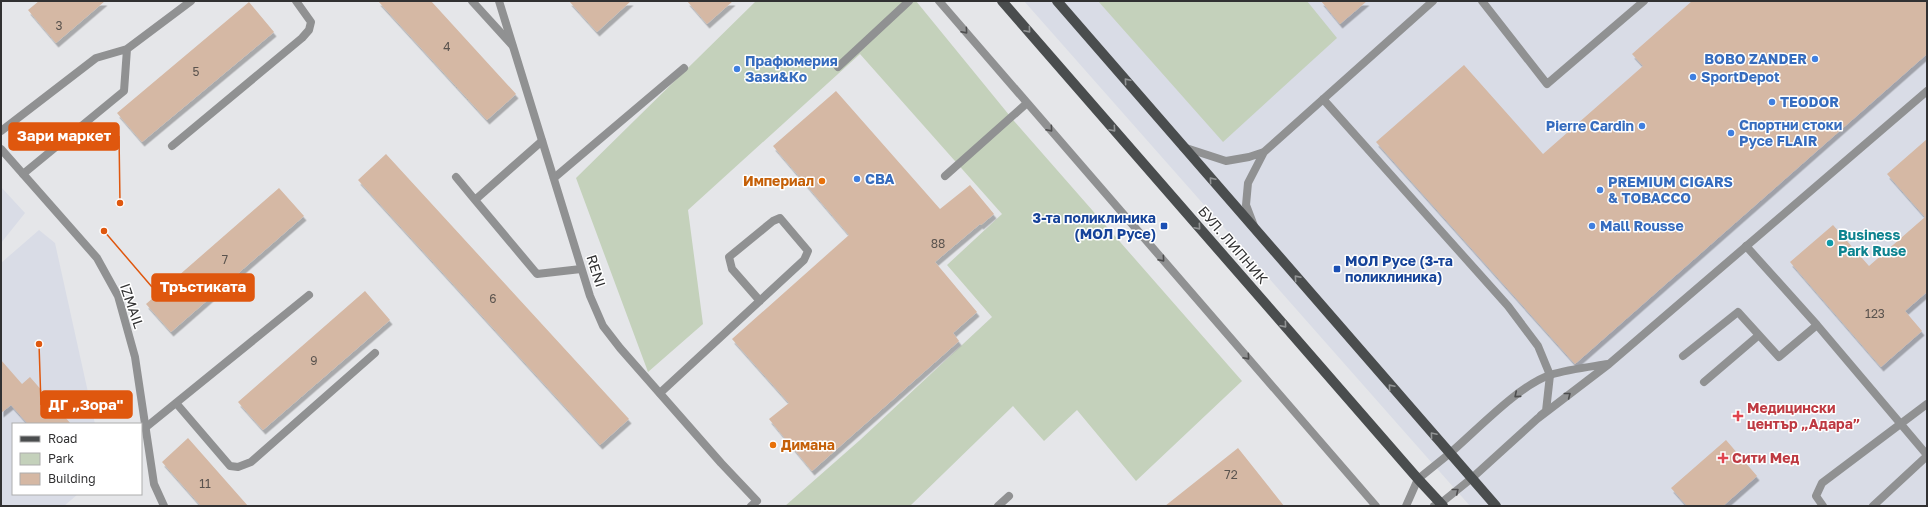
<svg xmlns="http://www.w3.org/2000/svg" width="1928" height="507" font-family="'Golos Text',sans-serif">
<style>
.built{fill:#d9dce6}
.green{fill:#c4d1bb}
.building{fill:#d5b8a4;filter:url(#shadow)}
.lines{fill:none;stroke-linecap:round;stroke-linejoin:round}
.service{stroke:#909192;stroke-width:8}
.minor{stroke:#909192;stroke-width:8}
.tertiary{stroke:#909192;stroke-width:8}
.primary{stroke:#4a4d4e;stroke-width:10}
.oneway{stroke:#929495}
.oneway2{stroke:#4e4e4f}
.shop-dot{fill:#3f7fe0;stroke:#fff;stroke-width:1.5}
.food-dot{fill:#e8710a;stroke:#fff;stroke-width:1.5}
.transit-dot{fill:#1a4fb4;stroke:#fff;stroke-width:1.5}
.culture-dot{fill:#0f9aa8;stroke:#fff;stroke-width:1.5}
.health-dot{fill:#e0444e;stroke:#fff;stroke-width:1.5}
.labels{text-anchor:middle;stroke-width:3;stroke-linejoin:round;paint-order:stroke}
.number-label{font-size:12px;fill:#5a534e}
.shop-label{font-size:14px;font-weight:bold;fill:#366cbe;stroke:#fff;text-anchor:start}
.food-label{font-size:14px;font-weight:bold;fill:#c56008;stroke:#fff;text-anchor:end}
.transit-label{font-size:14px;font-weight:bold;fill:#164399;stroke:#fff;text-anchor:end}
.culture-label{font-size:14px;font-weight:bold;fill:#0d838f;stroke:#fff;text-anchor:start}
.street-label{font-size:14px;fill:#313132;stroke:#fff}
.health-label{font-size:14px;font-weight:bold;fill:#be3a42;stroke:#fff;text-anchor:start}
.leader{fill:none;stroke:#df570e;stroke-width:1.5}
.callout-dot{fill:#df570e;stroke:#fff;stroke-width:1.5}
.callout{fill:#df570e;stroke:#df570e;stroke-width:1.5}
.callout-label{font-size:15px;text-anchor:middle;font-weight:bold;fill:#fff}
</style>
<defs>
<filter id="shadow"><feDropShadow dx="2.5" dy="4.5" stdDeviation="0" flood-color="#0004"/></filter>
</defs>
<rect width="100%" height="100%" fill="#e5e6e9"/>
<path class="built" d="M1024,1H1927V506H1470Z
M1,187L25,213L1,243Z
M39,230L55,243L95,424H13V494H78L64,506H1V263Z"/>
<path class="green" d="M756,1H916L1014,121L1242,381L1136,481L1077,410L1044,441L1013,406L910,506H785L860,440L992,317L947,265L1002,214L860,54L688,210L703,324L648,372L576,178Z
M1098,1H1307L1337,38L1223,142Z"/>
<path class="building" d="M39,1H105L56,43L28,10Z
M378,1H431L516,94L487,120Z
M569,1H631L597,32Z
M687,1H733L707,24Z
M1321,1H1367L1340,24Z
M1692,1H1927V54L1575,364L1376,142L1464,65L1543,154L1643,66L1632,54Z
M249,2L274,32L142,142L117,113Z
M836,91L940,209L970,185L994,214L981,225L980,224L935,262L977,312L953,333L959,341L812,471L769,419L789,403L732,339L849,235L773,146Z
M1927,139V292L1905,311L1922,331L1881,367L1790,262L1833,225L1869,266L1925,217L1887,174Z
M386,154L629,419L600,445L358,180Z
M279,188L304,216L171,332L146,304Z
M365,291L390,320L263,430L238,402Z
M1,360L22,384L30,377L71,424H28L11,405L1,413Z
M188,438L248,506H201L162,462Z
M1726,440L1757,476L1723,506H1687L1671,488Z
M1238,448L1284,506H1165Z"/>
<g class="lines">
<path class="service" d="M472,1L512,45
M939,1L1376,506
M1482,1L1547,84L1644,1
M838,67L909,1
M1323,99L1508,306L1538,346L1550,375L1546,411L1541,415
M1,131L96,58L127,49L191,1
M542,141L475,200L537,274L581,269
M172,146L302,38L309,30L311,22L296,1
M1183,147L1226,161L1249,157L1264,152L1433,1
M23,174L124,91L127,49
M945,176L1027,103
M456,177L475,200
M554,178L684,68
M1254,226L1246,205L1248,183L1264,152
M1746,246L1817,325L1927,455
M1683,356L1738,312L1779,357L1817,325
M1704,382L1759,335
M660,393L804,260L808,251L780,218L773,221L729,257L732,269L760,301
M176,403L230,466L238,467L251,462L375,353
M145,428L309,295
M998,506L1009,496
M1823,506L1816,496L1822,483L1927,404
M1873,506L1927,456"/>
<path class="minor" d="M499,1L590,296L603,326L620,348L721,463L757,501L751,506
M1,149L97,258L118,296L135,357L154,484L164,506
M1449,454C1475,432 1519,385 1550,375C1569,369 1589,367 1608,364
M1472,478L1537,419L1609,364L1927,91"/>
<path class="tertiary" d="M1406,506L1418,479L1449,454
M1434,506L1441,503L1472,478"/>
<path class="primary" d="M1002,1L1418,479L1443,506
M1057,1L1496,506"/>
</g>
<defs><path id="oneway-chevron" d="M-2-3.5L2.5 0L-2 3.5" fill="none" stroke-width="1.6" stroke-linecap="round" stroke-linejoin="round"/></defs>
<g class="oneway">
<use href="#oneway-chevron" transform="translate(1028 30) rotate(49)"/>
<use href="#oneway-chevron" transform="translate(1127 81) rotate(-131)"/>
<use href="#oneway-chevron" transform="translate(1113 129) rotate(49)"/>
<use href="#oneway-chevron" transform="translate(1212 180) rotate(-131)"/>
<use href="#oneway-chevron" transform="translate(1198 227) rotate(49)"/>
<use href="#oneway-chevron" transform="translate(1297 278) rotate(-131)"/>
<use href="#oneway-chevron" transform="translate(1284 325) rotate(49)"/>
<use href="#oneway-chevron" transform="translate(1391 387) rotate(-131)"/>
<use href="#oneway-chevron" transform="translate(1433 435) rotate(-130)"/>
</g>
<g class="oneway2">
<use href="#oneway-chevron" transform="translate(965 31) rotate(49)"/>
<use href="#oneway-chevron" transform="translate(1050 129) rotate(49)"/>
<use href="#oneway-chevron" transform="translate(1162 259) rotate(49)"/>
<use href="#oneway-chevron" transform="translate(1247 357) rotate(49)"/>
<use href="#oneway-chevron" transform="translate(1517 395) rotate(140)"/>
<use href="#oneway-chevron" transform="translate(1568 395) rotate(-38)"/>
<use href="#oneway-chevron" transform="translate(1456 491) rotate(-39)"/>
</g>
<g class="shop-dot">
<circle cx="1815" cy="59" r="4"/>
<circle cx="737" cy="69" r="4"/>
<circle cx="1693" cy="77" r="4"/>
<circle cx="1772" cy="102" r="4"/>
<circle cx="1642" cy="126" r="4"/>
<circle cx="1731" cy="133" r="4"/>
<circle cx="857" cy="179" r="4"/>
<circle cx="1600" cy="190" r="4"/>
<circle cx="1592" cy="226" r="4"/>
</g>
<g class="food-dot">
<circle cx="822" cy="181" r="4"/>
<circle cx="773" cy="445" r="4"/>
</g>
<g class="transit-dot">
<rect x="1160" y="222" width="8" height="8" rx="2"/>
<rect x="1333" y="265" width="8" height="8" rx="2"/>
</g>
<circle class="culture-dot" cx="1830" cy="243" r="4"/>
<g class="health-dot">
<path d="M1736 410h4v4h4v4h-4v4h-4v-4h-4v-4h4z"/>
<path d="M1721 452h4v4h4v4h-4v4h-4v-4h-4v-4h4z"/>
</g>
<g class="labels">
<g class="number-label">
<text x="59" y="30">3</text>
<text x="447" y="51">4</text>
<text x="196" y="76">5</text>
<text x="938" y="248">88</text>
<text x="225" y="264">7</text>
<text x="493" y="303">6</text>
<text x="1875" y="318">123</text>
<text x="314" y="365">9</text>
<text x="1231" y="479">72</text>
<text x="205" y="488">11</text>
</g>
<g class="shop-label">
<text x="1807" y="64" text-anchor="end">BOBO ZANDER</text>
<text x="745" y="66">Прафюмерия<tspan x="745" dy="16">Зази&amp;Ко</tspan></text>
<text x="1701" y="82">SportDepot</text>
<text x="1780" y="107">TEODOR</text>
<text x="1739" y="130">Спортни стоки<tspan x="1739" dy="16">Русе FLAIR</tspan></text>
<text x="1634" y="131" text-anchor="end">Pierre Cardin</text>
<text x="865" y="184">CBA</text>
<text x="1608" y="187">PREMIUM CIGARS<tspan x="1608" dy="16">&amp; TOBACCO</tspan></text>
<text x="1600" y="231">Mall Rousse</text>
</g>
<g class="food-label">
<text x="814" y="186">Империал</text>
<text x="781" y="450" text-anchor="start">Димана</text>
</g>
<g class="transit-label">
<text x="1156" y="223">3-та поликлиника<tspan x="1156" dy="16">(МОЛ Русе)</tspan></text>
<text x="1345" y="266" text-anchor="start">МОЛ Русе (3-та<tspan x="1345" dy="16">поликлиника)</tspan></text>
</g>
<g class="culture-label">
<text x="1838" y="240">Business<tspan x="1838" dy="16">Park Ruse</tspan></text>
</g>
<g class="street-label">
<text transform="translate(1233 245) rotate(49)" y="5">БУЛ. ЛИПНИК</text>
<text transform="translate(596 271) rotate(72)" y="5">RENI</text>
<text transform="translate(132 306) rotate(71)" y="5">IZMAIL</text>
</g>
<g class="health-label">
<text x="1747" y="413">Медицински<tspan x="1747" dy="16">център „Адара”</tspan></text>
<text x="1732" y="463">Сити Мед</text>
</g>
</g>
<path class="leader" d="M120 203L119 136M104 231L152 287M39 344L41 405"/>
<g class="callout-dot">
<circle cx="120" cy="203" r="4"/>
<circle cx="104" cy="231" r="4"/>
<circle cx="39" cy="344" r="4"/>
</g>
<g class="callout">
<rect x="9" y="123" width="110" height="27" rx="4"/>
<rect x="152" y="274" width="102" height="27" rx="4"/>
<rect x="41" y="391" width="91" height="27" rx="4"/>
</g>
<g class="callout-label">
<text x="64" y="141">Зари маркет</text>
<text x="203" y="292">Тръстиката</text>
<text x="86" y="410">ДГ „Зора"</text>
</g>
<rect width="1928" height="507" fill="none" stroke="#313132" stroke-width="4"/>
<rect x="12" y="423" width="130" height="72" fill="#ffffff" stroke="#adadad"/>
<rect x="20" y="436" width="20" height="6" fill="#4a4d4e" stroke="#adadad"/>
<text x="48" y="443" font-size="12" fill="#313132">Road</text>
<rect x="20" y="453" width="20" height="12" fill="#c4d1bb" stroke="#adadad"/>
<text x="48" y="463" font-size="12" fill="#313132">Park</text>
<rect x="20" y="473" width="20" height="12" fill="#d5b8a4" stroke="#adadad"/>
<text x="48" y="483" font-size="12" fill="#313132">Building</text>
</svg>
